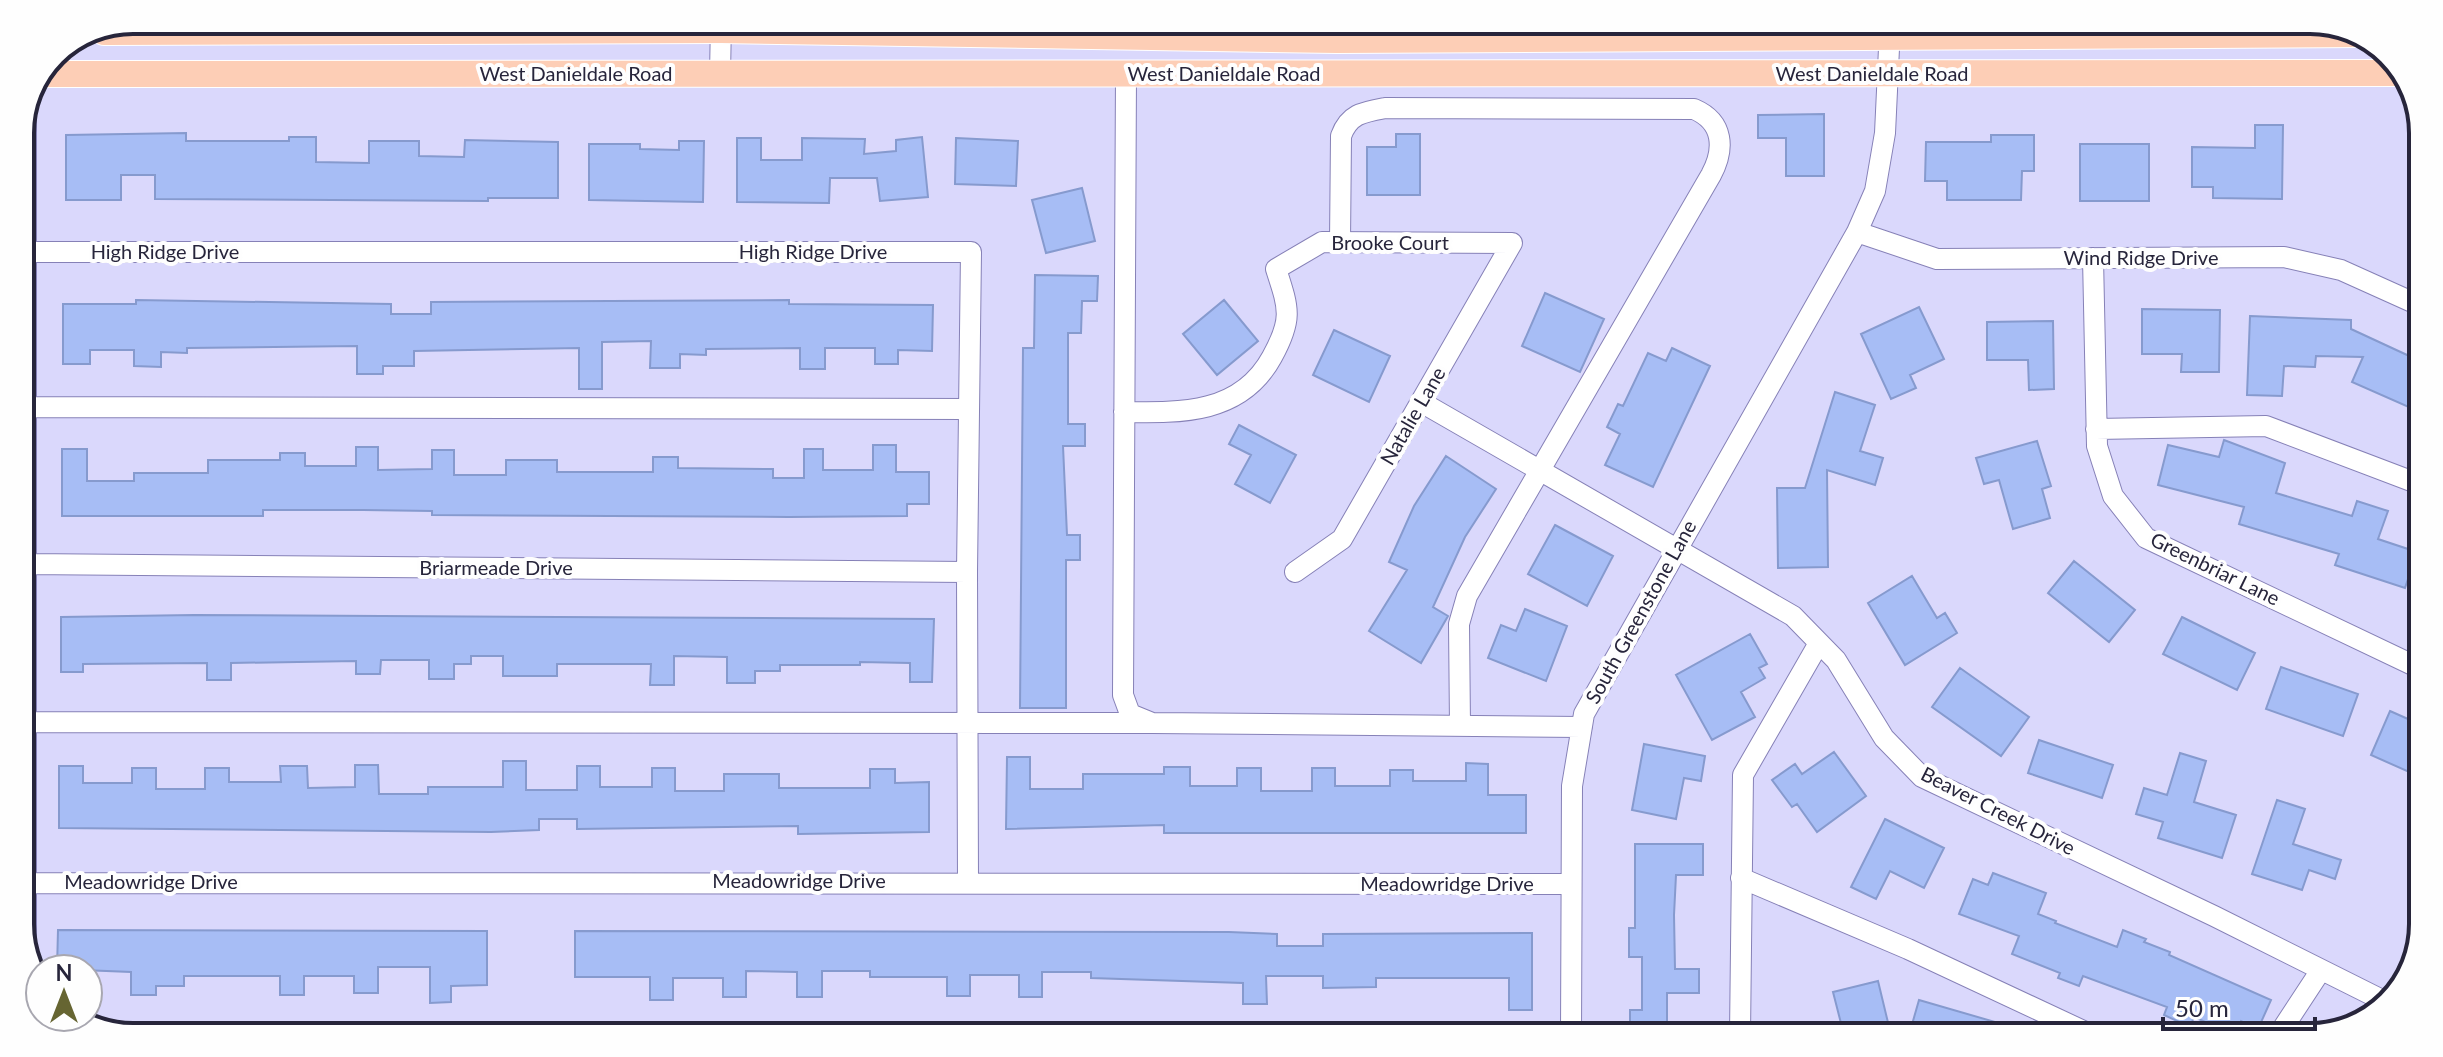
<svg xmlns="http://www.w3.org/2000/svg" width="2443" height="1057" font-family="Lato,sans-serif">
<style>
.building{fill:#a7bdf5;stroke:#869ace;stroke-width:2}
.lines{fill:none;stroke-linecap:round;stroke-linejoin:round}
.minor-casing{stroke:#8681b7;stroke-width:22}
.major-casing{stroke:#fff;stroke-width:28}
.minor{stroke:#fff;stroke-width:20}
.major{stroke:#fdceb6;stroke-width:26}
.labels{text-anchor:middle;stroke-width:8;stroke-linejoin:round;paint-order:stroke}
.street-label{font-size:20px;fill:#27253b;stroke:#fefefe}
.rim{fill:none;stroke:#27253b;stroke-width:4}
</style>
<rect width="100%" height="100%" fill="#dad8fc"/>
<path class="building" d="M1824,114V176H1786V138H1758V115Z
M2255,125H2283L2282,199L2213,198V187H2192V147L2255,148Z
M186,133V141H289V137H316V162L369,163V141H419V156L464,157L465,140L558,142V198H488V201L155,199V175H121V200H66V135Z
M1396,134H1420V195H1367V147H1396Z
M1991,135H2034V171H2022L2021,200H1947V181H1925L1926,142H1991Z
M922,137L928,197L880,201L877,178H830L829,203L737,202V138H761V160H802V138L865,139L864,154L896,151V140Z
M956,138L1018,141L1016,186L955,184Z
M679,141H704L703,202L589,200V144H640V149L679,150Z
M2080,144H2149V201H2080Z
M1082,188L1095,241L1046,253L1032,200Z
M1035,275L1098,276L1097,301H1082L1081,333H1068V424H1085V446H1063L1067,535H1080V560H1066V708H1020L1023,348H1034Z
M1545,293L1604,319L1580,372L1522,346Z
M136,300L391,304V314H431V302L789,300V304L933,305L932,351L898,350V364H875V348H825V369H800V348L706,349V355L680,354V368H650L651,341L602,342V389H579V348L414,351V366H383V374H357V346L187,348V353L161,352V367L134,366V350H90V364H63V304H136Z
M1224,300L1258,341L1217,375L1183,334Z
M1919,307L1944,359L1910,375L1916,388L1891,399L1861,334Z
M2142,309L2220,310L2219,372H2181L2182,354H2142Z
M2250,316L2351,320V329L2420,361V412L2352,382L2363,357L2316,356L2315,367L2284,366L2282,396L2247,395Z
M2053,321L2054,389L2029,390L2028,360H1987V322Z
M1334,330L1390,356L1369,402L1313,375Z
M1672,348L1710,366L1653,487L1605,465L1620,434L1607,427L1618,404L1623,406L1648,353L1666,361Z
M1835,392L1875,405L1860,451L1883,458L1875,485L1827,470L1828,567L1778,568L1777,488H1805Z
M1239,425L1296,455L1270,503L1235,484L1251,455L1229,444Z
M2224,440L2285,463L2276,493L2352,516L2357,501L2388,511L2378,539L2417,552L2405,588L2335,565L2339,554L2239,524L2244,507L2158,485L2168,445L2219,457Z
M2037,441L2051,486L2042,489L2050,518L2013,529L1999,480L1984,484L1976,458Z
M873,445H896V472H929V504H907V516L789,517L432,515V511L363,510H263V516H62V449H87V481H134V473H208V460H280V453H305V466H356V447H378V470L432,469V450H454V475H506V460H557V472H653V457H678V468L773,469V478H804V449H823V470H873Z
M1446,456L1496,489L1465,537L1433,607L1448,616L1421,663L1369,631L1407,570L1389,562L1414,506Z
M1555,525L1613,556L1587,606L1528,574Z
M2074,561L2135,610L2109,642L2048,593Z
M1912,576L1937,618L1945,613L1957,633L1905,665L1868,603Z
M1525,609L1567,626L1546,681L1488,658L1501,625L1516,631Z
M194,615L934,619L932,682H910V663L860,662V665H780V671H755V683H727V657L674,656V685H650L651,664H557V676H503V656H471V664H454V679H429V660H381L380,674H356V661L231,663V680H207V663L83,664V672H61V617Z
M2182,617L2255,653L2237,690L2163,654Z
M1750,634L1767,664L1759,668L1765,678L1741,692L1755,717L1712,740L1676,675Z
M2281,667L2358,694L2343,736L2266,709Z
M1960,668L2029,717L2001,756L1932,707Z
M2390,711L2417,723L2416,775L2371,755Z
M2039,740L2113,765L2102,798L2028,773Z
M1644,744L1705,756L1701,781L1684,778L1676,819L1632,810Z
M1834,752L1866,796L1817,832L1797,804L1792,807L1772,780L1795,764L1802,774Z
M2180,753L2206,761L2194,802L2236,815L2222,858L2158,838L2163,822L2136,814L2144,788L2167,795Z
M1007,757H1030V789H1083V774H1164V767H1190V786H1237V768H1261V791H1312V768H1335V786H1390V770H1413V781H1466V763L1488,764V795H1526V833H1164V825L1006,829Z
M503,761H526V790H577V766H600V787H652V768H675V791H724V774H779V788H870V769H895V783L929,782V832L798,834V826L577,829V819H539V830L491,832L59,828V766H83V783H132V768H156V789H205V768H229V782H281L280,766H307L308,788L355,787V765H378L379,794H428V787H503Z
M2277,800L2305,809L2293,844L2341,860L2335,879L2309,870L2302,890L2252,874Z
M1885,819L1944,848L1924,888L1890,871L1876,899L1851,887Z
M1635,844H1703V875H1676L1674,915L1675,969H1699V993H1667V1034H1630V1010H1642V957H1629V928H1635Z
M1993,873L2046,893L2038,914L2056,921L2055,923L2117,947L2123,930L2146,939L2144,942L2170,952L2169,955L2271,1000L2258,1029L2241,1021L2235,1035L2194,1017L2190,1027L2164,1015L2167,1007L2083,976L2079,986L2058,978L2060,973L2012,954L2019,936L1959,914L1973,879L1988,885Z
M58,930L487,931V985L451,986V1002L430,1003V967H378V993H354V976H304V995H280V976H184V986H156V995H131V972L57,969Z
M575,931L1229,932L1277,934V946H1323V934L1532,933V1010H1509V978H1376V987L1323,988V976H1266L1267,1004H1243V983L1091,978V972H1042V997H1019V975H970V996H947V977H870V971H822V997H797V972L746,971V997H723V978H673V1000H650V977H575Z
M1878,981L1891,1035H1844L1833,992Z
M1919,1000L2026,1031V1036L1909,1035Z"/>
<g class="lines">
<g class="minor-casing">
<path id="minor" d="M720,74L721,22
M1126,74L1123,695L1130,714L1152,723L1582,727
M26,114V946
M1857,232L1937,259L2284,257L2341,270L2421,306
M1340,242L1341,136C1349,114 1363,112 1385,108L1694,109C1724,122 1725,149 1711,175L1467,596L1459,624L1460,726
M26,252H971L967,572L968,881
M2093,258L2097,446L2113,496L2146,538L2417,667
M1421,402L1793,616L1836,660L1884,738L1922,777L2214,916L2386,1002
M26,407L969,409
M1124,412C1182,413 1241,414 1272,357C1293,319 1289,309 1276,269L1322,242L1512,243L1342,539L1295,572
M2096,429L2266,426L2419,484
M26,564L967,572
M26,722L1152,723
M1741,878L1908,949L2094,1036
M26,883L1571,884
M1571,1034L1572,786L1584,714L1857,232L1875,191L1885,133L1890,27
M1740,1035L1743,775L1819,643
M2277,1037L2321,970"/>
</g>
<g class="major-casing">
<path id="major" d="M104,32L721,30L1337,40L2360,34
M44,74L2405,73"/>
</g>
<use href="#minor" class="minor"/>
<use href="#major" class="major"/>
</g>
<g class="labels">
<g class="street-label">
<text x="576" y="81">West Danieldale Road</text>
<text x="1224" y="81">West Danieldale Road</text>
<text x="1872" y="81">West Danieldale Road</text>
<text x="1390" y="250">Brooke Court</text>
<text x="165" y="259">High Ridge Drive</text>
<text x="813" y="259">High Ridge Drive</text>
<text x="2141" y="265">Wind Ridge Drive</text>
<text transform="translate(1413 416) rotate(-60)" y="7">Natalie Lane</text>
<text x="496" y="575">Briarmeade Drive</text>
<text transform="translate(2215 569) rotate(26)" y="7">Greenbriar Lane</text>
<text transform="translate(1641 612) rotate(-61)" y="7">South Greenstone Lane</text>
<text transform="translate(1998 811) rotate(27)" y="7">Beaver Creek Drive</text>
<text x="799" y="888">Meadowridge Drive</text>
<text x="151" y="889">Meadowridge Drive</text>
<text x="1447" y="891">Meadowridge Drive</text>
</g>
</g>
<path d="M0 0H2443V1057H0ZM133 34H2310A99 99 0 0 1 2409 133V924A99 99 0 0 1 2310 1023H133A99 99 0 0 1 34 924V133A99 99 0 0 1 133 34Z" fill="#fefefe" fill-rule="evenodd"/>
<path class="rim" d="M133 34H2310A99 99 0 0 1 2409 133V924A99 99 0 0 1 2310 1023H133A99 99 0 0 1 34 924V133A99 99 0 0 1 133 34Z"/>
<g transform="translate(64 993)"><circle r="38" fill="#fefefe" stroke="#a8a7b0" stroke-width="2"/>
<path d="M0-6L14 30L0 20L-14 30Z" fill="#666532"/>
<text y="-12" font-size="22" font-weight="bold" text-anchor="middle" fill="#27253b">N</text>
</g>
<path d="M2163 1017v12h152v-12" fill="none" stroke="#27253b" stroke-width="4"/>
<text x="2175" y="1017" font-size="24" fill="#27253b" stroke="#fefefe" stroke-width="6" paint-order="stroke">50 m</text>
</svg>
